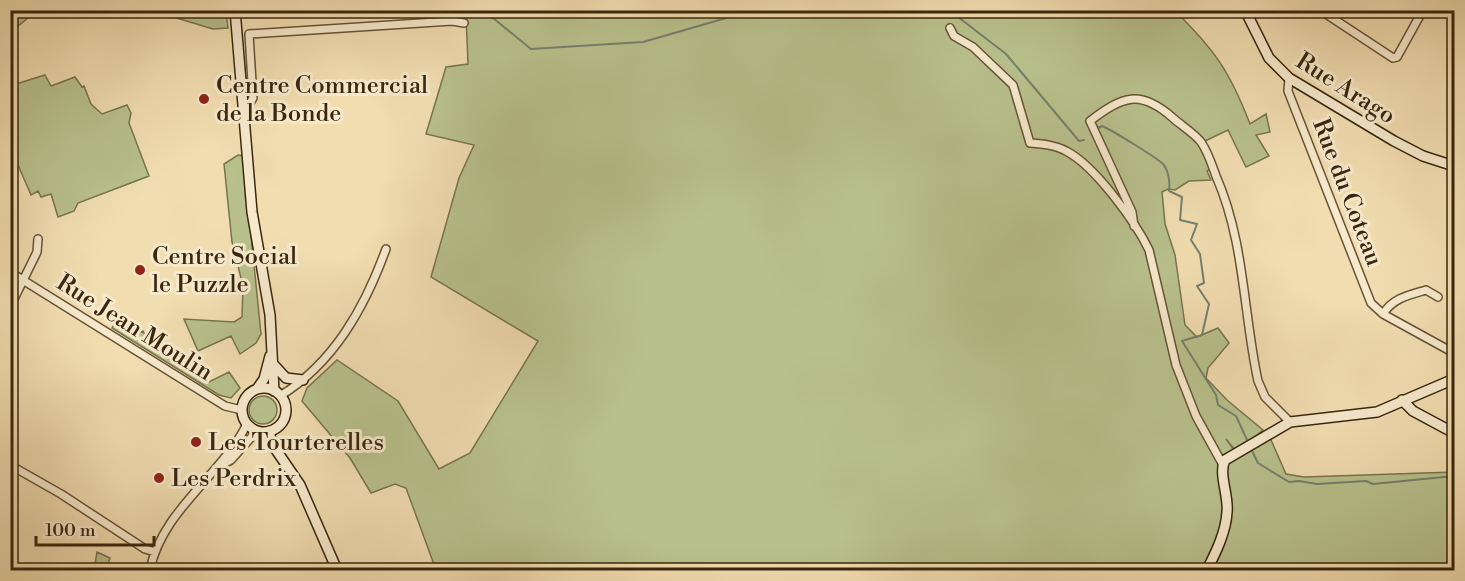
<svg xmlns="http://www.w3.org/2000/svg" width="1465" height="581" font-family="'Libre Bodoni',serif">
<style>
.green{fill:#b8c18c;stroke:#78744d;stroke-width:1.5}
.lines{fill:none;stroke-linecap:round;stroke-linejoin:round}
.stream{stroke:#74806f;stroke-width:2}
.street-casing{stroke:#675436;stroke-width:10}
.secondary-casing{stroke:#39270e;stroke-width:12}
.street{stroke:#f6e9cc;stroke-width:7}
.secondary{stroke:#f6e9cc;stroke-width:9}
.poi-dot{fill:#8f2418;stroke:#f6e9cc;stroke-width:2}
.labels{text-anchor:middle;stroke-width:6;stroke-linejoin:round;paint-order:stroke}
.poi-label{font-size:24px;fill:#39270e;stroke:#f6e9cc;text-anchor:start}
.street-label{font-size:24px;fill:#39270e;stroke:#f6e9cc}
</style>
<rect width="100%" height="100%" fill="#f1ddb0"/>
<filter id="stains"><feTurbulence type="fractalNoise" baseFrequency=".00333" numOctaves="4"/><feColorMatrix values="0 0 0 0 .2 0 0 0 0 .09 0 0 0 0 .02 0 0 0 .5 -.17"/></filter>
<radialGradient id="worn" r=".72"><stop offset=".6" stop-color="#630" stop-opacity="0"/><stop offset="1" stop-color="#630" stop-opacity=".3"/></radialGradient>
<path class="green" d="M11,10H46V11L29,17L11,32Z
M107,11H226L228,28L213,29L170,16Z
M450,11H1175C1215,50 1230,72 1250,124L1266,114L1270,132L1256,135L1269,156L1246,167L1228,130L1205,141L1213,168L1207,171L1211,180L1189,181L1175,190L1168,189L1162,192L1165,224L1175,255L1185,325L1197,337L1218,328L1229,343L1208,368L1206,378L1227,400L1263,430L1241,448L1235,450L1226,439L1236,453L1268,433L1286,474L1304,477L1454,472V570H436L406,488L395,484L371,493L350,458L302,401L307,388L337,360L398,401L439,469L470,453L538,341L431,277L459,178L474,145L426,134L446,67L468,64L466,15Z
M45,75L51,86L75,77L82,87L84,86L91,104L102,114L127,105L131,113L129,123L149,176L78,203L74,211L58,217L51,194L41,197L38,191L31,195L18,165L11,169V94L18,91L16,84Z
M238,155L243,156L261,334L256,343L240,354L231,336L198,351L184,319L234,322L242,317L243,286L232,242L224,164Z
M127,321L132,336L143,331L153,350L164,346L172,360L183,355L190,370L200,365L209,382L229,372L240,388L231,398L219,395L112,328L116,322L118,325Z
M249 410a14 14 0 1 1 28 0a14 14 0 1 1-28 0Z
M97,552L110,558L106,570H94Z"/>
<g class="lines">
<path class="stream" d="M478,10L493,18L531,49L643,42L754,10
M949,10L1006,54L1079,141L1084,140
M1098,128L1102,126C1112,130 1157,158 1163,164C1169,171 1170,183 1169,191L1182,197L1180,220L1197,224L1191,240L1200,254L1204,283L1197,286L1209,304L1202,335L1182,341L1216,395L1218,405L1236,416L1248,442
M1251,449L1258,463L1289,482L1299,481L1317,484L1366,481L1373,484L1454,476"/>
<g class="street-casing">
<path id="street" d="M1320,10L1393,58L1397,57L1423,10
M950,28L954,36L973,47L1013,85L1030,143C1042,144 1055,145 1066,151C1094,165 1135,221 1149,250L1176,365L1196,416L1223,465
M1289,78L1288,91L1371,303L1383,314L1454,353
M244,113L253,98L249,34L452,21L464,23
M1134,226L1132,212L1090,121C1123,96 1140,89 1173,118C1182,126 1194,133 1201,142C1208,152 1212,165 1216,176C1245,242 1243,312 1258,381L1265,397L1290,422
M10,272L225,406L242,410
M10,307L37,252L38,239
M1383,314C1393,298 1409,295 1426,290L1438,297
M280,396C334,363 365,307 386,249
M10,465L61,494L145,549L155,552
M218,467L231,460L257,431
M150,570C162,510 221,476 247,424"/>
</g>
<g class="secondary-casing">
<path id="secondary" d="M235,10L252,212L270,315L274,391
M1245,10L1269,58L1289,78L1394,141L1423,156L1454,166
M274,365L286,378L303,380
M242 410a22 22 0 1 1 44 0a22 22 0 1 1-44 0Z
M257,389L264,379L270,356
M1402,400L1413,411L1454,433
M269,431L272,444L300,485L337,570
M1207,570C1216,552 1226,532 1227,512C1229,496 1218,473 1225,460L1290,422L1377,412L1454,379"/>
</g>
<use href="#street" class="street"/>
<use href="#secondary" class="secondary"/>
</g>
<g class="poi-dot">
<circle cx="204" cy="99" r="6"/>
<circle cx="140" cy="270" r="6"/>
<circle cx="196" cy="442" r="6"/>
<circle cx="159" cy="478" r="6"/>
</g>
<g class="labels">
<g class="poi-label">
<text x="216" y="93">Centre Commercial<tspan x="216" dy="28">de la Bonde</tspan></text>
<text x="152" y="264">Centre Social<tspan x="152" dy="28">le Puzzle</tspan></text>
<text x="208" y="450">Les Tourterelles</text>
<text x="171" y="486">Les Perdrix</text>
</g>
<g class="street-label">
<text transform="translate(1346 88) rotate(32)" y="8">Rue Arago</text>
<text transform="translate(1348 192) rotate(69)" y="8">Rue du Coteau</text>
<text transform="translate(135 327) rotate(32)" y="8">Rue Jean Moulin</text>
</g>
</g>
<rect width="1465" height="581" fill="none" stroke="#f1ddb0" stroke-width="36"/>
<rect x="12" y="12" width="1441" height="557" fill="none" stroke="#39270e" stroke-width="3"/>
<rect x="18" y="18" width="1429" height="545" fill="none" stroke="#39270e" stroke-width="1.5"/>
<path d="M36 536v9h118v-9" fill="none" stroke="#39270e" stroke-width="3"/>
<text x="45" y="536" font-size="18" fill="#39270e" stroke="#f6e9cc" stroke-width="4.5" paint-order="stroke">100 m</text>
<rect width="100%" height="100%" filter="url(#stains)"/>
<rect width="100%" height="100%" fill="url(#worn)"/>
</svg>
